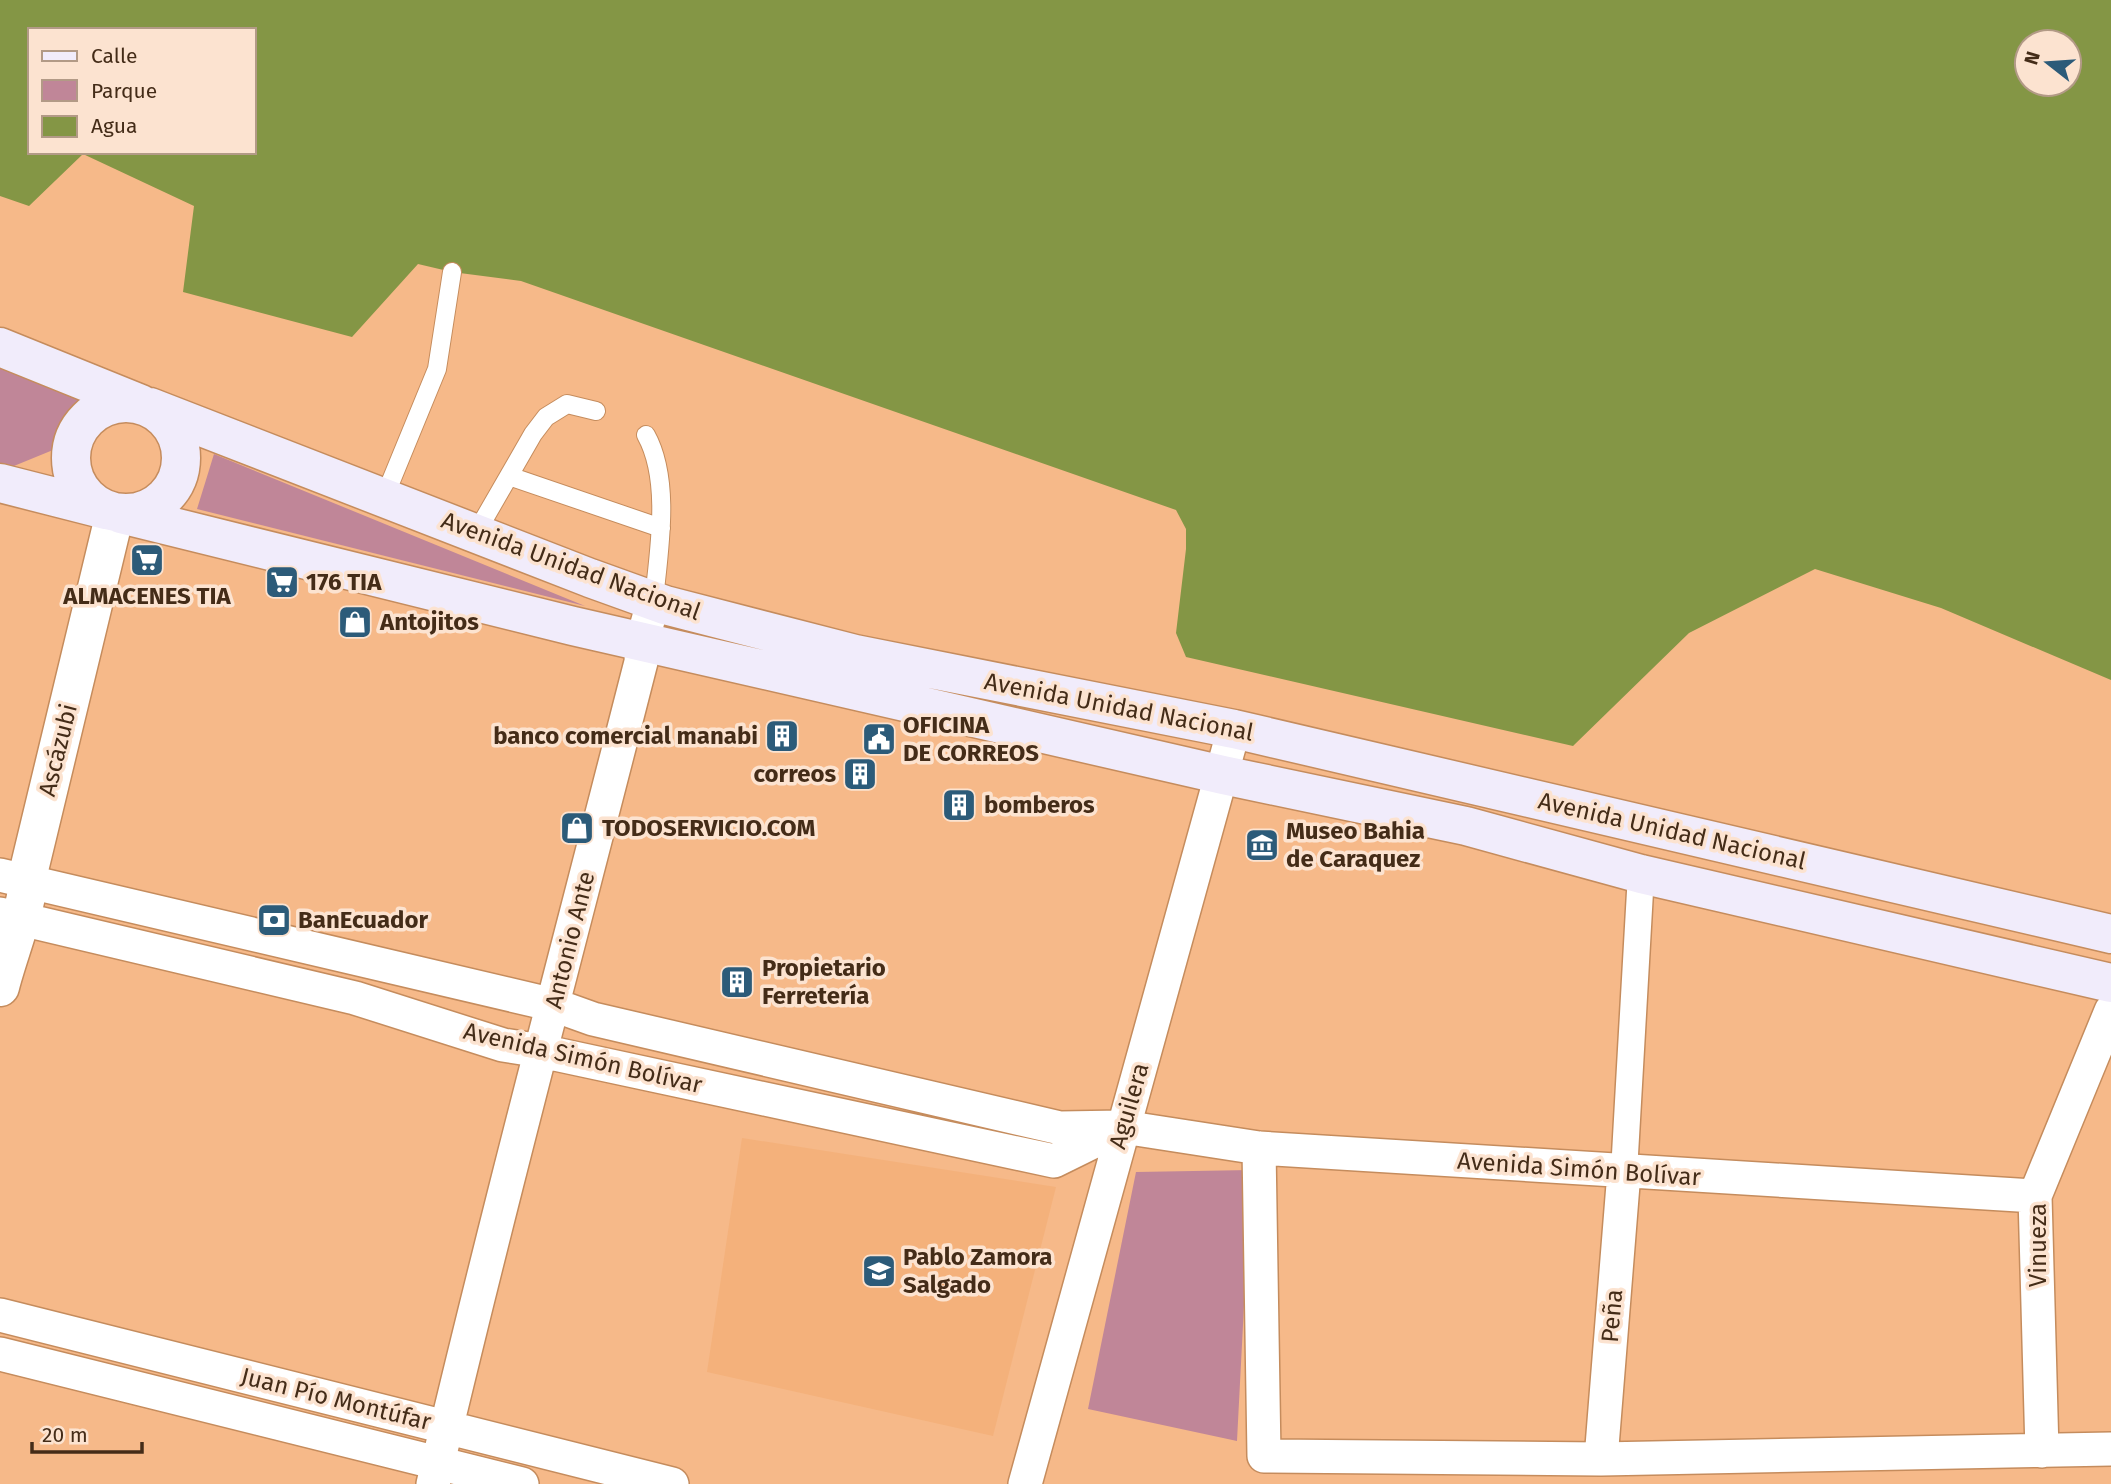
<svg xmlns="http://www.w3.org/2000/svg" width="2111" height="1484" font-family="'Fira Sans',sans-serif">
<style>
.built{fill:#f4b17b}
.green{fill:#c08698}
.water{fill:#849645;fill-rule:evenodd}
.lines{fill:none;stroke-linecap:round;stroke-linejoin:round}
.service-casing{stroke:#c58c5d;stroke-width:20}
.pedestrian-casing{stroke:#c58c5d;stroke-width:29}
.minor-casing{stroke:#c58c5d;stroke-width:36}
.tertiary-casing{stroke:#c58c5d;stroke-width:41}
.secondary-casing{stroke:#c58c5d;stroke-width:41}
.service{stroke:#fff;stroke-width:18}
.pedestrian{stroke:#fff;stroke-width:26}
.minor{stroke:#fff;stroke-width:33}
.tertiary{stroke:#fff;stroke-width:38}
.secondary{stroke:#f1ecfb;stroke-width:38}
.labels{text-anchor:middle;stroke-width:7;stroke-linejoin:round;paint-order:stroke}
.street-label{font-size:24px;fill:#442c18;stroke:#fce3d0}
.poi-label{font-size:24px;font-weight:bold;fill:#442c18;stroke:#fce3d0;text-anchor:start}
</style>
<rect width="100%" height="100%" fill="#f6b989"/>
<path class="built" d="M742,1138L1056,1187L993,1436L707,1372Z"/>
<path class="green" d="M0,362L39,377L83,402L53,450L9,468L0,465Z
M214,454L585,606L197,509Z
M1251,1170L1237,1441L1088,1409L1136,1172Z"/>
<path class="water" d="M0,0H2111V680L1941,608L1815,569L1689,633L1573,746L1186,657L1176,633L1186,549V529L1176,510L521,281L452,272L418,264L352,337L183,292L194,206L83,154L29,206L0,196ZM30,30H254V152H30ZM2027,42H2069V84H2027Z"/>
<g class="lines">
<g class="service-casing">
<path id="service" d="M646,435C671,480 659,550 654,599
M509,476L661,528
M384,498L437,369L452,272
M476,533L533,434L546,417L567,404L596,411"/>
</g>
<g class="pedestrian-casing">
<path id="pedestrian" d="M1624,1172L1641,874"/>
</g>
<g class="minor-casing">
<path id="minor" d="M0,875L554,1005L593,1019L1060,1128L1123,1127L1054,1161L541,1051L503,1045L355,998L0,914
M1123,1127L1259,1148L2035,1196
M1259,1148L1264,1456L1601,1459L2111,1449
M0,1315L672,1484
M0,1354L522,1484
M2042,1451L2035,1196L2111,1011
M1601,1459L1624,1172
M433,1484C498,1209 571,936 641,662L642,642L654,599
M1025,1484L1234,729"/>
</g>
<g class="tertiary-casing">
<path id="tertiary" d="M0,987C7,957 30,902 28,874L115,513"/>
</g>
<g class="secondary-casing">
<path id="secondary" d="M0,347L141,404
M71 458a55 55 0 1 1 110 0a55 55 0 1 1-110 0Z
M150,407L590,578L665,605L855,654L1234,729L2111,934
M0,483L106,510
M121,514L573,626L1223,775L1466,826L1641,874L2111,983"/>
</g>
<use href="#service" class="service"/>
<use href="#pedestrian" class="pedestrian"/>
<use href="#minor" class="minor"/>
<use href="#tertiary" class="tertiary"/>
<use href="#secondary" class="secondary"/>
</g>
<defs>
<g id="supermarket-square" transform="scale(1.75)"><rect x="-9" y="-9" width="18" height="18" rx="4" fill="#2c5b79" stroke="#fce3d0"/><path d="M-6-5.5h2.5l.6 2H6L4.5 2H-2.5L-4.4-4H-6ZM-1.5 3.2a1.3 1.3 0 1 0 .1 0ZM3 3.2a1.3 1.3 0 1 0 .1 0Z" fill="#fff"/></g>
<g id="shop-square" transform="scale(1.75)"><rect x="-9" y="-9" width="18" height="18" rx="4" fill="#2c5b79" stroke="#fce3d0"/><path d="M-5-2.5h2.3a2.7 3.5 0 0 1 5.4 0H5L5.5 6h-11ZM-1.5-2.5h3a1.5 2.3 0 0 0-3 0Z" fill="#fff"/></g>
<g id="building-square" transform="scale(1.75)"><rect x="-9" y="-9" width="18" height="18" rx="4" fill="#2c5b79" stroke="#fce3d0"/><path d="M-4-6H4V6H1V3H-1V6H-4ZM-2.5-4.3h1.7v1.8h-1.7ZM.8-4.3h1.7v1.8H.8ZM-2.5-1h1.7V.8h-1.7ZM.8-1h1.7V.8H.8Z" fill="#fff"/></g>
<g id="civic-square" transform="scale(1.75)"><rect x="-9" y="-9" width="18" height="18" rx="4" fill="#2c5b79" stroke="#fce3d0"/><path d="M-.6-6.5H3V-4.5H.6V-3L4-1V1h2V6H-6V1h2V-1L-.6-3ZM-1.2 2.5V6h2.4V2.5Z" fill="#fff"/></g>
<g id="museum-square" transform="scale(1.75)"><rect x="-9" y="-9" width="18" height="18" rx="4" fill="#2c5b79" stroke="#fce3d0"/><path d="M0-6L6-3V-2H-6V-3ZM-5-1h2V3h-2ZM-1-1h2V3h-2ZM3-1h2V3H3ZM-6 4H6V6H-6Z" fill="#fff"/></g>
<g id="bank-square" transform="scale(1.75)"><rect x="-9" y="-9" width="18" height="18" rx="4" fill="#2c5b79" stroke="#fce3d0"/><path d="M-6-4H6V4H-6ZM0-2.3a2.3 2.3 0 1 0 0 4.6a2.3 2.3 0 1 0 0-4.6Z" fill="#fff"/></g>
<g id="school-square" transform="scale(1.75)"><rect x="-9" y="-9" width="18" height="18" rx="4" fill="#2c5b79" stroke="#fce3d0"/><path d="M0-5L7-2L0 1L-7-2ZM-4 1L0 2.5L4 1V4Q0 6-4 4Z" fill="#fff"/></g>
</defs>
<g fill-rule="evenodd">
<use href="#supermarket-square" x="147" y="560"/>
<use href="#supermarket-square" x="282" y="582"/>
<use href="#shop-square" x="355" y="622"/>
<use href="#building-square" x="782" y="736"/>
<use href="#civic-square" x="879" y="739"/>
<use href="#building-square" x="860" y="774"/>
<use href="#building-square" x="959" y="805"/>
<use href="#shop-square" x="577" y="828"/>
<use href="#museum-square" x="1262" y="845"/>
<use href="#bank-square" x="274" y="920"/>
<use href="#building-square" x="737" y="982"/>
<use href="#school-square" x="879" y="1271"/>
</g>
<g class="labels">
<g class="street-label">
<text transform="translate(571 566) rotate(20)" y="8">Avenida Unidad Nacional</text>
<text transform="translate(1119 707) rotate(11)" y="8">Avenida Unidad Nacional</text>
<text transform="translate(58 750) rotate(-76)" y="8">Ascázubi</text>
<text transform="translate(1672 831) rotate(13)" y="8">Avenida Unidad Nacional</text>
<text transform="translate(570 940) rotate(-76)" y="8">Antonio Ante</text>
<text transform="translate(583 1058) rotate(13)" y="8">Avenida Simón Bolívar</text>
<text transform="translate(1129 1106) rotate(-74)" y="8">Aguilera</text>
<text transform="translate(1579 1169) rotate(4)" y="8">Avenida Simón Bolívar</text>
<text transform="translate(2038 1245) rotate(-90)" y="8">Vinueza</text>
<text transform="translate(1612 1316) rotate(-85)" y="8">Peña</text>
<text transform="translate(336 1399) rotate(14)" y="8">Juan Pío Montúfar</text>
</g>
<g class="poi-label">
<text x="306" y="590">176 TIA</text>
<text x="147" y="604" text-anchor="middle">ALMACENES TIA</text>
<text x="380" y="630">Antojitos</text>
<text x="903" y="733">OFICINA<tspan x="903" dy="28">DE CORREOS</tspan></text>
<text x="758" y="744" text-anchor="end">banco comercial manabi</text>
<text x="836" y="782" text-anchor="end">correos</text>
<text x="984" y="813">bomberos</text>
<text x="602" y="836">TODOSERVICIO.COM</text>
<text x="1286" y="839">Museo Bahia<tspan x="1286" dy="28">de Caraquez</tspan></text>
<text x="298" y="928">BanEcuador</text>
<text x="762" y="976">Propietario<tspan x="762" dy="28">Ferretería</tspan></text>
<text x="903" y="1265">Pablo Zamora<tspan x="903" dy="28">Salgado</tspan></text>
</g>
</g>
<rect x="28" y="28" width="228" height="126" fill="#fce3d0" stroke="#b29a86" stroke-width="2"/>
<rect x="42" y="51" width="35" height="10" fill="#f1ecfb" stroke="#b29a86" stroke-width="2"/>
<text x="91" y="63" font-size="21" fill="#442c18">Calle</text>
<rect x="42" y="80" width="35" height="21" fill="#c08698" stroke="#b29a86" stroke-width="2"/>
<text x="91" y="98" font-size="21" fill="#442c18">Parque</text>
<rect x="42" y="116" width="35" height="21" fill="#849645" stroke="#b29a86" stroke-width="2"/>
<text x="91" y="133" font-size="21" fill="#442c18">Agua</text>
<g transform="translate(2048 63) rotate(287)"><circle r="33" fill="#fce3d0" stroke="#b29a86" stroke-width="2"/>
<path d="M0-5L12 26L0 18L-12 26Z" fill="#2c5b79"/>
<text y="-10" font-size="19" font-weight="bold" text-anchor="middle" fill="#442c18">N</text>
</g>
<path d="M32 1442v10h110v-10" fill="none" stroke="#442c18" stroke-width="3.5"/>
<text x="42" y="1442" font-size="21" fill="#442c18" stroke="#fce3d0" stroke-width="5" paint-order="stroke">20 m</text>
</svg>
